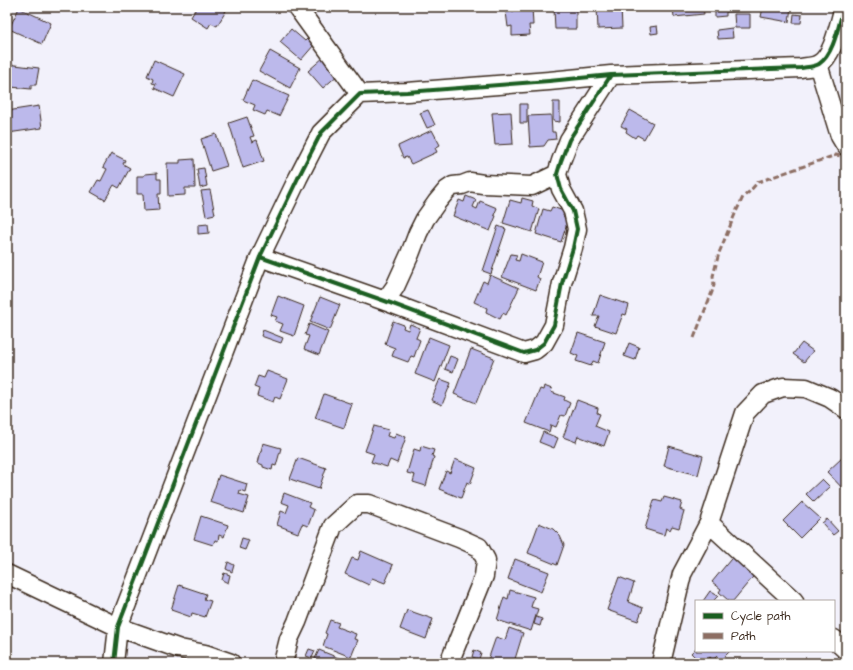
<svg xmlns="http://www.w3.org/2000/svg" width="853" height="670" font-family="'Architects Daughter',sans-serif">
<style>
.building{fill:#bcb9eb;stroke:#3b2a1e}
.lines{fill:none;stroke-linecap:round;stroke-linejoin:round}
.minor-casing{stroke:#3b2a1e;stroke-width:21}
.minor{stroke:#fff;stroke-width:18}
.quiet{stroke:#8d6e63;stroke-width:3;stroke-dasharray:6 3;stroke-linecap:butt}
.cycleway-casing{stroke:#fff;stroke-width:6}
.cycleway{stroke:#1b5e20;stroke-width:4}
</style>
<rect width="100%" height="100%" fill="#f2f1fb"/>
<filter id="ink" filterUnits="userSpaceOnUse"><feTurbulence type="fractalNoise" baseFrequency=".025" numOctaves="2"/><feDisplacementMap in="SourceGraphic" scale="8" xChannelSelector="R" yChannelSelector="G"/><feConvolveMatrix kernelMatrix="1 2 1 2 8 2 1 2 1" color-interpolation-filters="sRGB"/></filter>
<g filter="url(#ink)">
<path class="building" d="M197,7H223L222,9L226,11L217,26L211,23L208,28L191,17Z
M514,7H533H532L533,25H529L530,35L512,36V26L508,27L506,12L514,11Z
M597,7H621L622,28L598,29Z
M673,7H703L704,14L674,17Z
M715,7H750L751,11L726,12V16L715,17Z
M763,7H791L789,22L761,17Z
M19,8L51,23L42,44L9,29Z
M576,8V29H555L554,9Z
M734,14H750V28H735Z
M794,14L802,15L801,23H793Z
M657,26L658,33L651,34L650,27Z
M732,28L733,38L718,39L717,30Z
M291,29L305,41L307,39L314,45L301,60L280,42Z
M270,51L300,68L290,88L259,71Z
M324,57L339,74L323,88L308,71Z
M154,60L185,74L174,97L154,88L156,84L152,83L153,79L147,76Z
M7,64L39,68L36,85H31V89L11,87V83L7,82Z
M252,80L289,96L279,116L267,111L265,115L253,110L255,105L243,100Z
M553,102H560V122L553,121Z
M520,104H527V123H520Z
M39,106L42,128L8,133L7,111Z
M428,110L435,125L427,128L420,113Z
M630,110L653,123L644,139L637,135L635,138L626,132L627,129L621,126Z
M511,112L513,144L495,145L492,113Z
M551,115L552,132H555L556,139L548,140L544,146L530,147L528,116Z
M247,117L254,136L250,137L252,142L257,140L264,161L243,168L229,123Z
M432,130L440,145L435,148L437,152L411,164L407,157L403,158L398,146Z
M216,134L227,166L211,171L201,139Z
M111,153L125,160L123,164L130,168L119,188L114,185L105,200L91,192L98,180L101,181L107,169L103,167Z
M194,159L195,188H185V195L168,196L167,163H180V160Z
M204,168L207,186L200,188L197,169Z
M157,173V179H161V194H158L159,210L144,211L143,194H137V176H144L145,174Z
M210,190L215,214L206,216L201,191Z
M466,196L476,200L473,207L477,209L480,201L497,208L494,215L496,216L490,231L453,216L459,200L464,202Z
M522,198L533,201L532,206L539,209L532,232L503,223L510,200L521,203Z
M552,207L564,211L563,216L569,218L561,242L536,234L543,209L550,211Z
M208,224L209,233L198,234V225Z
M498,226L506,229L491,274L483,271Z
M511,254L517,255L515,260L519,261L521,254L542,262L537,277L540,279L536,290L502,277Z
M490,275L519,288L506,315L503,313L500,319L486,312L487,308L474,302L483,281L487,283Z
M600,295L629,305L626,315L623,314L616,333L595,326L599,316H593Z
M278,296L304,306L294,336L280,331L283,324L275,321L277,317L271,315Z
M320,297L340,305L330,330L310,322Z
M393,321L404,325L403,328L408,330L410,324L420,328L416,338L420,340L414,357L411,356L408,362L392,356L395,348L385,344Z
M309,324L328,332L319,355L304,349L309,336L305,335Z
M263,330L283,338L281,343L261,336Z
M578,333L605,342L598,363L593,361L591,366L576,361L578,356L571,353Z
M429,337L449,345L435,382L415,374Z
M629,343L639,347L635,360L624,356Z
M802,343L813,351L804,362L793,354Z
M471,349L494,358L476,403L454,394Z
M450,356L458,359L453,372L445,369Z
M267,371L288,379L280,399L275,397L273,402L257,396L259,389L254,387L258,376L264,378Z
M440,379L451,383L442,405L431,400Z
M544,386L552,389L551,392L565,397L564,400L570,403L565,416L561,415L556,427L551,425L549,432L526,423L540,389L543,390Z
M324,394L352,404L344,428L315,418Z
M577,400L598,408L597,413L600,414L595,426L609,432L604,446L578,436L576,442L563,437Z
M374,426L389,430L387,436L394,438L396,433L406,437L397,463L390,460L387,467L371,462L374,454L365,451Z
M543,432L558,438L554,448L539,442Z
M263,443L281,448L276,466L273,465L272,470L263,467V465L258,463Z
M421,446L434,450L432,456L434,457L426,486L413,482L415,475L407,473L414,449L420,451Z
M669,446L703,456L698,475L664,466Z
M843,457L846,459V492L827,472Z
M298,458L326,468L319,489L290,479Z
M455,459L476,468L470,484L467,482L461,498L439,489L446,471L450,473Z
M219,475L247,484L245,492L240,490L239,494L249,497L244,513L210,502Z
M822,479L830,487L814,502L806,494Z
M284,493L310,503L308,507L314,510L308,526L302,524L298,533L277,525L281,511L286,513L289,505L281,502Z
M664,497L682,502L680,509L684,511L679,528L672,526L670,530L666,528L664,535L645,529L654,500L662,502Z
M802,502L820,518L800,538L783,521Z
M201,516L228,525L224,537L219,535L218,541L215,540L213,545L194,539Z
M827,519L838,531L833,535L822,523Z
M539,523L553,529L560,536L564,545L557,565L528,553Z
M242,538L249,540L245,550L239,548Z
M361,551L393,565L385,583L372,578L369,585L345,574L352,558L358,560Z
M735,554L757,572L733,601H729L719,592L721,589L712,582Z
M515,559L549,572L541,592L508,579Z
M228,562L234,565L232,572L226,569Z
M224,573L230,575L228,583L222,580Z
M619,577L634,583L628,602L643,608L638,621L607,610Z
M179,585L206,594L204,599L211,601L205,617L192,613L191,617L171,610Z
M510,590L534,597L531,607L538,609L531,631L497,620L504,597L508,599Z
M710,591L718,596L714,600L716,601H703Z
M407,610L433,619L426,639L400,629Z
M536,617L542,619L540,626L534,624Z
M330,620L339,623L337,627L356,634L354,639L358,640L351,657L323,646L327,634L325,633Z
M509,628L523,633L515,659L519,660L518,663H498L488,660L496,637L505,640Z
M696,648V651H730L721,660L717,656L713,660L710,657L705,663H701L691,653Z
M309,649L315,651L312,658L306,656Z
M319,650L341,659L339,663H313Z
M474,650L481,653L479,659L472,657Z"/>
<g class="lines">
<g class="minor-casing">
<path id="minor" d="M297,7L360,94
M818,64L840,136L846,146
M260,257L385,301L524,353L535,350L544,343L554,325L562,283L573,248L577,229L573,211L561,189L557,174L561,161L569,140L611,75
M385,301L395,287L410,254L418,233L425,219L437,202L447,190L453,186L462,185L470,182L483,184L532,186L557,174
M709,523L794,601
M7,574L118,627L180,649L205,654L231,663
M834,639L846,650
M114,663L118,627L260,257L298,178L321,133L360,94L407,92L549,81L611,75L801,68C806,67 814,67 819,64C834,55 839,23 844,7
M283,663L289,639L297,622L333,526L357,504H369L459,538L479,547L486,560L484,576L449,663
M661,663L682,574L709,523L745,413L763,394L783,387L806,388L830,398L846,409"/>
</g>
<use href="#minor" class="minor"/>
<path class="quiet" d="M694,338L712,292L714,285L713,276L719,253L735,214L743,197L749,192L758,182L836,155L846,157"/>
<g class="cycleway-casing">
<path id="cycleway" d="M260,257L385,301L524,353L535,350L544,343L554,325L562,283L573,248L577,229L573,211L561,189L557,174L561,161L569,140L611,75
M114,663L118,627L260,257L298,178L321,133L360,94L407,92L549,81L611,75L801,68C806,67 814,67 819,64C834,55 839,23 844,7"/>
</g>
<use href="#cycleway" class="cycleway"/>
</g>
</g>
<rect width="853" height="670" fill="none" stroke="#fff" stroke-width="24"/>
<rect x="12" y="12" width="829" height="646" fill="none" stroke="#3b2a1e" stroke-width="1.5" filter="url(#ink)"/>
<rect x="695" y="600" width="140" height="52" fill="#ffffff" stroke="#b1aaa5"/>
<rect x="703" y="613" width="20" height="6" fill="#1b5e20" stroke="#b1aaa5"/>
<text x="731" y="620" font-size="12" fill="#3b2a1e">Cycle path</text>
<rect x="703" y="633" width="20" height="6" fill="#8d6e63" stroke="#b1aaa5"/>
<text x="731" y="640" font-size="12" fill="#3b2a1e">Path</text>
</svg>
